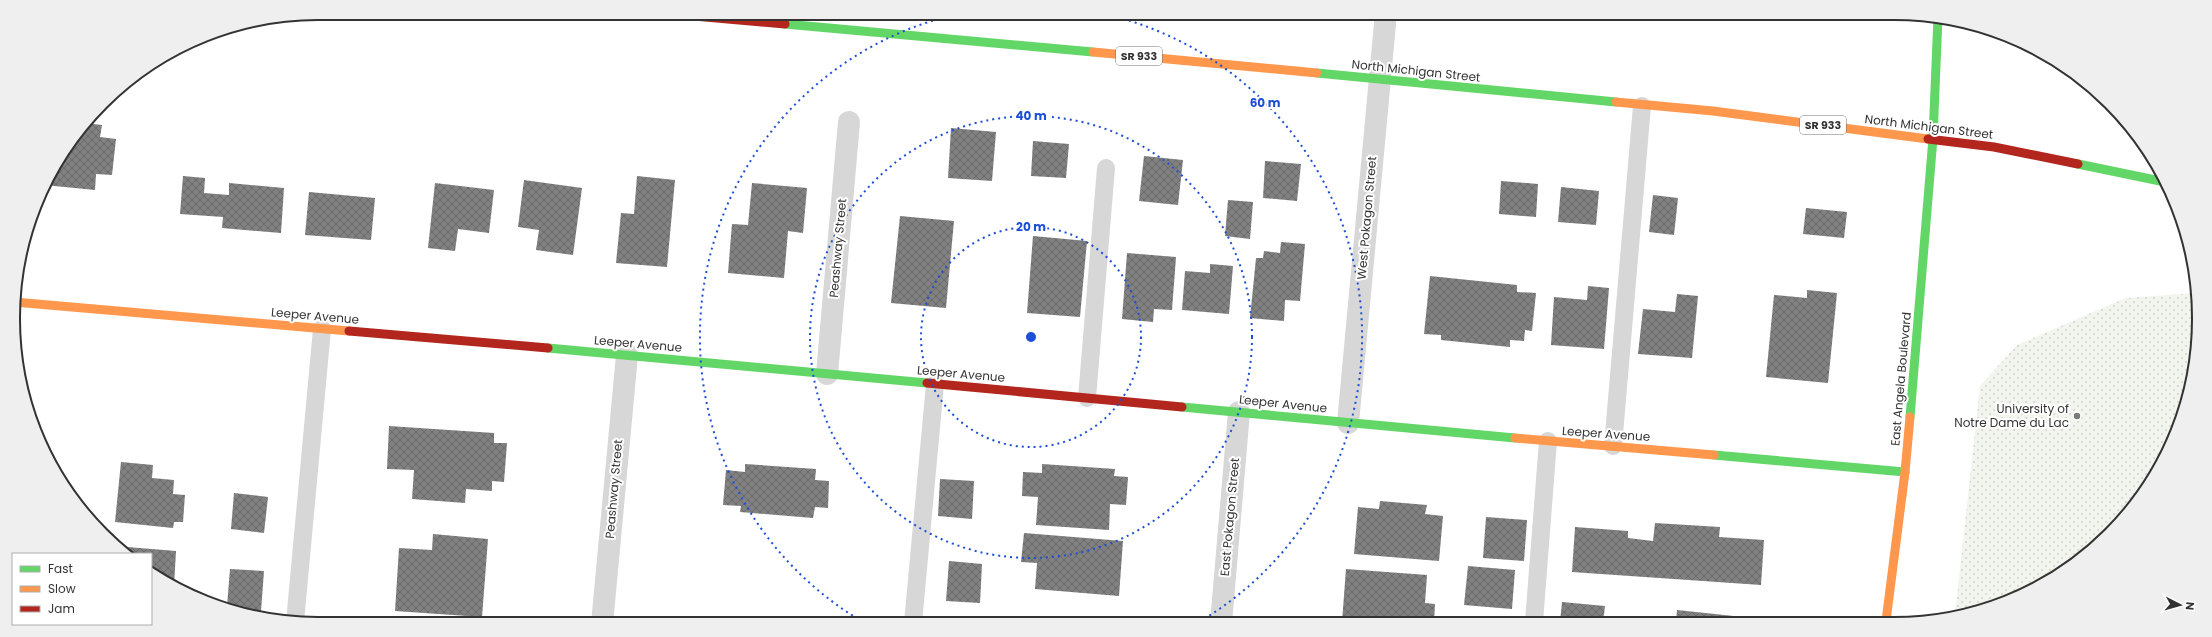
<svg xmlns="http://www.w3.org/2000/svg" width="2212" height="637" font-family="Poppins,sans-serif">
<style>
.green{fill:url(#green-dots)}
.building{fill:url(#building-cross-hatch)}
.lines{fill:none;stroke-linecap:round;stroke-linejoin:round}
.lane{stroke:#d7d7d7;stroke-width:18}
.street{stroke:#d7d7d7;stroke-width:22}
.fast{stroke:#63d668;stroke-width:9}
.slow{stroke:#ff974d;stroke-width:9}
.jam{stroke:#b3261e;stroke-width:9}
.ring{fill:none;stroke:#1d4ed8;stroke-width:2;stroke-dasharray:2 4}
.poi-dot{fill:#7a7a7a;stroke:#fff;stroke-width:1.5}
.labels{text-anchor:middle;stroke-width:4;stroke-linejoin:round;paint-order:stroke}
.shield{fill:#fff;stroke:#707070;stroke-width:1}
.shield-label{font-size:11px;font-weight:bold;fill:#333}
.street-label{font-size:12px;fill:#333;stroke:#fff}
.poi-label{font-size:12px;fill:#333;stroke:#fff;text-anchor:end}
.rim{fill:none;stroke:#333;stroke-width:2}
.centre{fill:#1d4ed8;stroke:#fff;stroke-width:2}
.ring-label{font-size:12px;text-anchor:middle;font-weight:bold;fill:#1d4ed8;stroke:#fff;stroke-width:4;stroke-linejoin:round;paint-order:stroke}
</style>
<defs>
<pattern id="green-dots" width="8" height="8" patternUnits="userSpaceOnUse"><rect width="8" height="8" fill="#f1f5ed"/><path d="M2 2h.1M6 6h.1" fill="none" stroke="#cfd2cc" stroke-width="1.8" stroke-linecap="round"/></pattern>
<pattern id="building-cross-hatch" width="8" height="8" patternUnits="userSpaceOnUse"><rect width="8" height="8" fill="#818181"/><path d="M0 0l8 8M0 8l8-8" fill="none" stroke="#6a6a6a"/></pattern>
</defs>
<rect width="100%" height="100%" fill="#fff"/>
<path class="green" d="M2197,293L2199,318L2193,378L2167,454L2109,535L2028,593L1955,615L1980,386L2017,345L2126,298Z"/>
<path class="building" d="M85,123L102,125L100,137L116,139L112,175L96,174L95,190L44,185L76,133Z
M951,128L996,132L992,181L948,178Z
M1033,141L1069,144L1066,178L1031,176Z
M1144,156L1183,160L1178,205L1139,201Z
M1265,161L1301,164L1297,201L1263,198Z
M183,176L205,178L204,193L229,195V183L284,188L281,233L222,228L223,217L180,214Z
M637,176L675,180L667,267L616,263L621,213L634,214Z
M524,180L582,188L573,255L536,250L539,230L518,227Z
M1501,181L1538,184L1536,217L1499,214Z
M435,183L494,190L489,233L458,229L455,251L428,248Z
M752,183L807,188L803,233L788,231L784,278L728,273L732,224L748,225Z
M1561,187L1599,191L1596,225L1558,222Z
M309,192L375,198L371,240L305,235Z
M1653,195L1678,198L1674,235L1649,232Z
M1228,200L1253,202L1250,239L1225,236Z
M1806,208L1847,212L1844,238L1803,234Z
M900,216L954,221L946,308L891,303Z
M1033,236L1087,241L1080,317L1027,313Z
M1281,242L1305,244L1300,301L1285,300L1284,321L1250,318L1256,258H1263L1264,251L1280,253Z
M1127,253L1176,257L1172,310L1154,309L1153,322L1122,319Z
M1210,264L1233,266L1229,314L1182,310L1185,271L1210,273Z
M1430,276L1517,285V292L1536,293L1532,331L1525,330L1524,341L1510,340V347L1441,340V335L1424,334Z
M1588,286L1609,288L1604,349L1551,345L1554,297L1587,300Z
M1807,290L1837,293L1828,383L1766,377L1774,295L1807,298Z
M1677,294L1698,296L1692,358L1638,354L1643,309L1675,312Z
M389,426L494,433V443H507L504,482L492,481V491L466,489L465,503L412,499L414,470L387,469Z
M121,462L153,465L152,478L174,480L173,494L185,495L183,522H174L173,528L115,522Z
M745,464L816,469L815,480L829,481L828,508L815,507L813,518L740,512L741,506L723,505L726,470L745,472Z
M1042,464L1115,469L1114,476L1128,477L1126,505L1110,504L1109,530L1036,525L1038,497L1022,496L1023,472L1042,473Z
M940,479L974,481L972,519L938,516Z
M234,493L268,497L264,533L231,529Z
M1380,501L1427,505L1425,514L1443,516L1439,561L1354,554L1358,507L1379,509Z
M1486,517L1527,520L1524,561L1483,558Z
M1655,523L1720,527L1719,537L1764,540L1761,585L1572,572L1575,527L1628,531V538L1653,541Z
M1024,533L1123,541L1119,596L1035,589L1037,563L1021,562Z
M433,534L488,539L482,617L395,611L399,548L432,550Z
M115,546L176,551L174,586L166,583L151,573V554H125Z
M949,561L982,564L980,603L946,601Z
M1468,566L1515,570L1512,609L1464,605Z
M230,569L264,571L261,611L235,609L227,606Z
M1346,569L1427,575L1425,603L1435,604L1434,622H1342Z
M1562,602L1605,606L1603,622H1560Z
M1677,610L1743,617V622H1676Z"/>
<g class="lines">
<path class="lane" d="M1087,398L1106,168
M1613,446L1642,106
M295,622L322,329
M1534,622L1548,441
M913,623L935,384"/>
<path class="street" d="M827,374L849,122
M1348,423L1386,13
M1221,623L1239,412
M602,624L627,355"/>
<path class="fast" d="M785,24L1093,52
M1317,73L1616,102
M2078,164L2165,182
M548,348L927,383
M1182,407L1515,438
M1910,417L1933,138L1938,17
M1714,455L1905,472"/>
<path class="slow" d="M1093,52L1317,73
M1616,102L1713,111L1928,139
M14,302L349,331
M1515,438L1714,455
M1886,621L1905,472L1910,417"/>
<path class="jam" d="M660,13L785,24
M1928,139L1994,147L2078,164
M349,331L548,348
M927,383L1182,407"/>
</g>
<g class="ring">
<circle cx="1031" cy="337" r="110"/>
<circle cx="1031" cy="337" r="221"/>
<path d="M863 622A331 331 0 0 1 962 13M1100 13A331 331 0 0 1 1199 622"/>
</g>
<circle class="poi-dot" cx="2077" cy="416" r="4"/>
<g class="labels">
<g class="shield">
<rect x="1116" y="47" width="46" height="18" rx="3"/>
<rect x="1800" y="116" width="46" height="18" rx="3"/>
</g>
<g class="shield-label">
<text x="1139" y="60">SR 933</text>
<text x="1823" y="129">SR 933</text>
</g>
<g class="street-label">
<text transform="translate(1416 71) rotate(6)" y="4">North Michigan Street</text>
<text transform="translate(1929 127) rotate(7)" y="4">North Michigan Street</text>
<text transform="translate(1367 218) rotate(-85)" y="4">West Pokagon Street</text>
<text transform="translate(838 248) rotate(-85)" y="4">Peashway Street</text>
<text transform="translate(315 316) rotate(5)" y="4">Leeper Avenue</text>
<text transform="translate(638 344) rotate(5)" y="4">Leeper Avenue</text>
<text transform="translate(961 374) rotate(5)" y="4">Leeper Avenue</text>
<text transform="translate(1901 379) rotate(-85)" y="4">East Angela Boulevard</text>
<text transform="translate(1283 404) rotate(6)" y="4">Leeper Avenue</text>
<text transform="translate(1606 434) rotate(4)" y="4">Leeper Avenue</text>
<text transform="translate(614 489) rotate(-85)" y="4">Peashway Street</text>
<text transform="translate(1230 517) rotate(-85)" y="4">East Pokagon Street</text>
</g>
<g class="poi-label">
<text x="2069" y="413">University of<tspan x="2069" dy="14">Notre Dame du Lac</tspan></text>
</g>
</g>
<path d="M0 0H2212V637H0ZM318 20H1894A298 298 0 0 1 2192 318V319A298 298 0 0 1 1894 617H318A298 298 0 0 1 20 319V318A298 298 0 0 1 318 20Z" fill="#efefef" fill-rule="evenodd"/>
<path class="rim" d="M318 20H1894A298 298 0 0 1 2192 318V319A298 298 0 0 1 1894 617H318A298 298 0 0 1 20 319V318A298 298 0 0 1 318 20Z"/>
<circle cx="1031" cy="337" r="6" class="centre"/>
<g class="ring-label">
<text x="1265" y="107">60 m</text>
<text x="1031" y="120">40 m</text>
<text x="1031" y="231">20 m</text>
</g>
<rect x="12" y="553" width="140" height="72" fill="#ffffff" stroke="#adadad"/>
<rect x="20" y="566" width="20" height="6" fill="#63d668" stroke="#adadad"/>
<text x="48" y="573" font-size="12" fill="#333333">Fast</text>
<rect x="20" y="586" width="20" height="6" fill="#ff974d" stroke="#adadad"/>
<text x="48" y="593" font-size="12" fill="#333333">Slow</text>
<rect x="20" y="606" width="20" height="6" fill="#b3261e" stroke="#adadad"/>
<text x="48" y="613" font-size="12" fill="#333333">Jam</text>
<g transform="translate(2180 605) rotate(96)" stroke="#ffffff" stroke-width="3" paint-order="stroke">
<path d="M0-3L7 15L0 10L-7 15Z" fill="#333333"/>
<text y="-6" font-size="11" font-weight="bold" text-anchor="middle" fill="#333333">N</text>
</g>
</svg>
